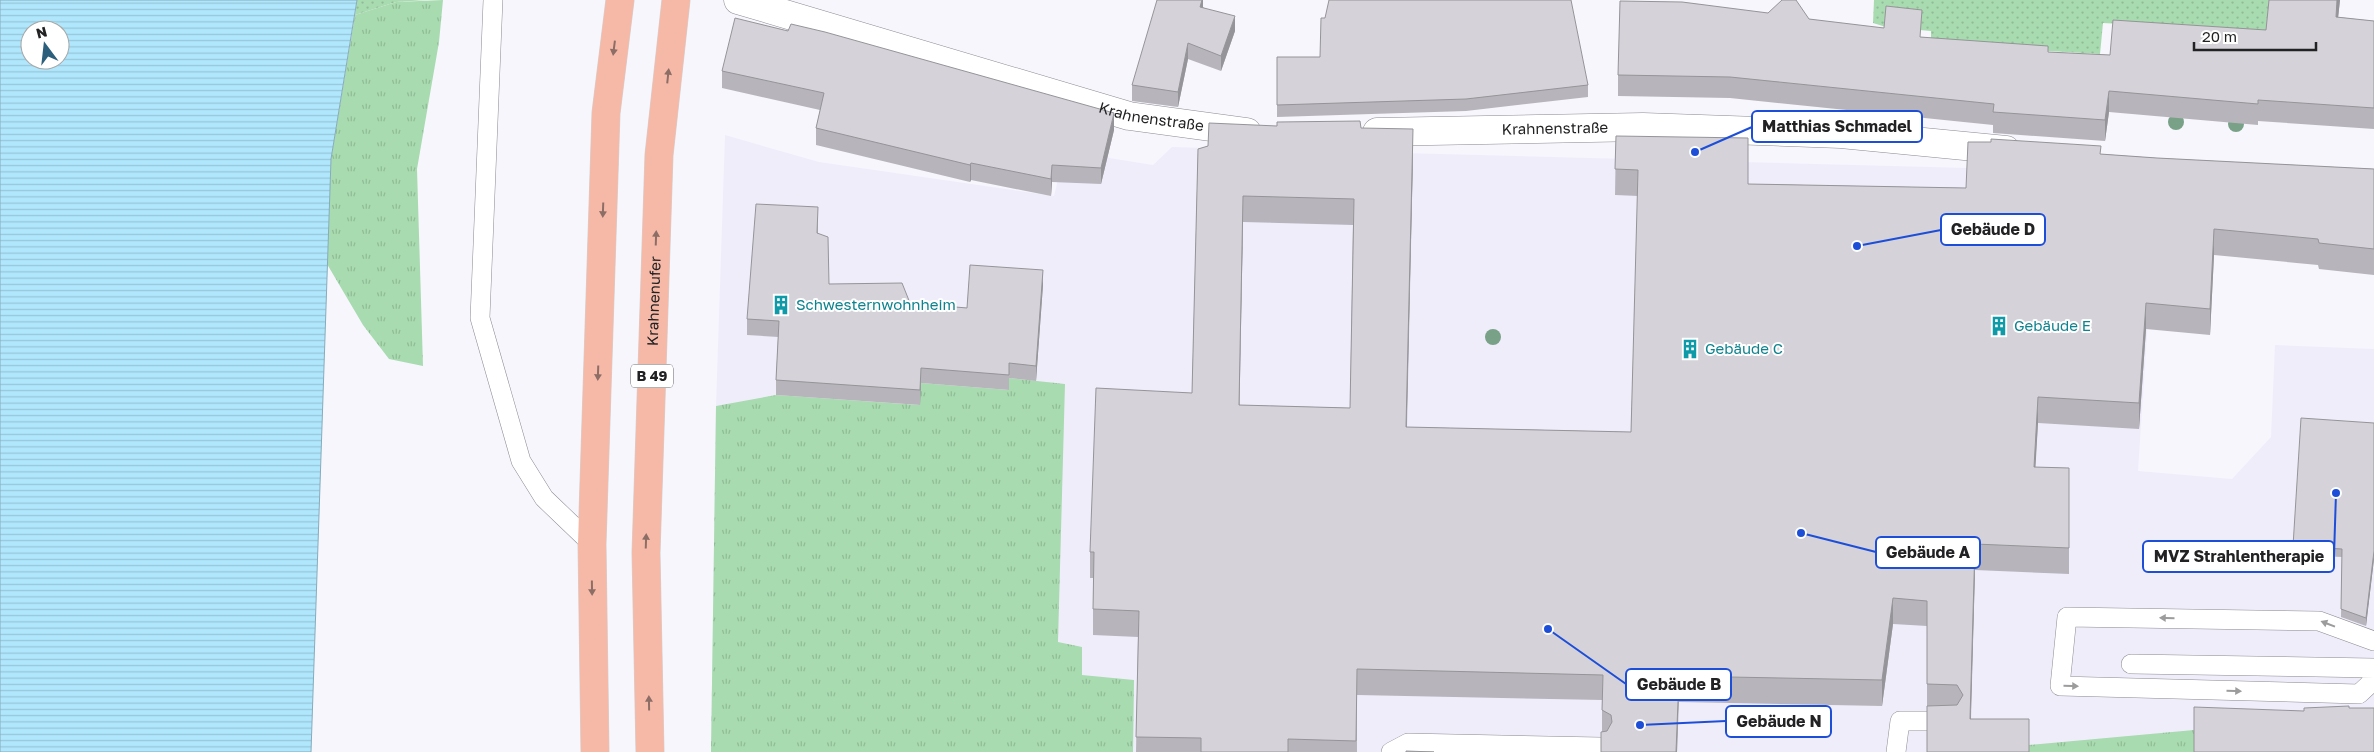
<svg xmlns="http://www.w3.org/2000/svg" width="2374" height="752" font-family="'Golos Text',sans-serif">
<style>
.built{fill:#f0edfb}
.grass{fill:url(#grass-dots)}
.park{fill:url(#park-tufts)}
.water{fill:url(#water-rules);stroke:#85acbc;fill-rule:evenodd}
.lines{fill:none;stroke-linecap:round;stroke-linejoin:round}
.service-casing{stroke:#8c8a90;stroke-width:20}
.minor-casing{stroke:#8c8a90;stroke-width:29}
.primary-casing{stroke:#d3d3d3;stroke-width:29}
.service{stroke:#fff;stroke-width:19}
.minor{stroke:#fff;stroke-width:28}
.primary{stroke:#f6b9a7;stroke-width:28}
.tree{fill:#78a187}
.wall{fill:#b7b5bb;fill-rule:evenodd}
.shaded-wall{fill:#959498}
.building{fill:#d5d3d9;stroke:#959498;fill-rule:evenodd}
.oneway{fill:#8c6e66}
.oneway2{fill:#9c9c9c}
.labels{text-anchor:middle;stroke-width:4;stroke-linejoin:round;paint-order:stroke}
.shield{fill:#fff;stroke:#646466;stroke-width:1}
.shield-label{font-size:14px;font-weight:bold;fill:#222224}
.street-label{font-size:15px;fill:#222224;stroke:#fff}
.culture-label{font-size:15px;fill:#0d838f;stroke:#fff;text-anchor:start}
.leader{fill:none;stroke:#1d4ed8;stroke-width:2}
.callout-dot{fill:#1d4ed8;stroke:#fff;stroke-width:2}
.callout{fill:#fff;stroke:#1d4ed8;stroke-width:2}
.callout-label{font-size:16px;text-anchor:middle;font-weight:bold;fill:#222224}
</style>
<defs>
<pattern id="grass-dots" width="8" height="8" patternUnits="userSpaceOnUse" patternTransform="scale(1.25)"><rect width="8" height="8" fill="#a8dbaf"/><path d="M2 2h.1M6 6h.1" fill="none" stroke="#90bc96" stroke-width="1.8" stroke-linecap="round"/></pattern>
<pattern id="park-tufts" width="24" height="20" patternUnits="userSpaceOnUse" patternTransform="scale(1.25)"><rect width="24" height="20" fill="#a8dbaf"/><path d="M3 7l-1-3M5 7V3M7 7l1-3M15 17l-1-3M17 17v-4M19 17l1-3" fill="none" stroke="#90bc96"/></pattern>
<pattern id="water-rules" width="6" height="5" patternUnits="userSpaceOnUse" patternTransform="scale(1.25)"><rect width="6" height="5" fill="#b0e7fd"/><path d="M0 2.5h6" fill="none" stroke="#97c6d9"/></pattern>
</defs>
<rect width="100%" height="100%" fill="#f7f6fc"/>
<!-- built -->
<path class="built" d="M725 135 819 162 1054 196 1065 151 1153 165 1172 147 1968 168 2157 184 2138 471 2232 479 2271 437 2275 345 2374 349V752H711L716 406Z"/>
<!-- grass -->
<path class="grass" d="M357 0H427L396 2 355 15Z
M1874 0H2271L2268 32 2103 23 2100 54 1931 44V31L1886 27 1873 23Z"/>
<!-- park -->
<path class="park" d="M443 0 439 42 417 169 423 366 389 359 363 325 327 264 331 159 355 15 396 2Z
M1009 378 1065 384 1058 642 1082 647V675L1134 680 1133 752H711L716 406 776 395 919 405 921 383 1009 390Z
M2194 730 2374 735V752H2029V745Z"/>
<!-- water -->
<path class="water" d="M0 0H357L331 159 311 752H0ZM30 30H60V60H30Z"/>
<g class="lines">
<defs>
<path id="service" d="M493 0 480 318 521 461 544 498 592 544
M2374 641 2319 621 2067 617 2060 686 2359 694 2374 680
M2131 664 2374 668
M1391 752 1408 743 1601 747
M1896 752 1900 721H1951"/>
<g id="minor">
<path id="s1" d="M738 0 1129 116 1247 132"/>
<path id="s2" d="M1377 132 1643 127 1841 134 2006 150"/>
</g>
<g id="primary">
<path d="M595 752 592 544 606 113 620 0"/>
<path id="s3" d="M650 752 646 553 659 155 676 0"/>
</g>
</defs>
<!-- service casing -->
<use href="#service" class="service-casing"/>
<!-- minor casing -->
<use href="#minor" class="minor-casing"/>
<!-- primary casing -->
<use href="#primary" class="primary-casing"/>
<!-- service -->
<use href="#service" class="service"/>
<!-- minor -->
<use href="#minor" class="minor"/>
<!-- primary -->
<use href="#primary" class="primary"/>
</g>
<!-- trees -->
<g class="tree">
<circle cx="2176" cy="122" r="8"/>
<circle cx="2236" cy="124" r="8"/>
<circle cx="1493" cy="337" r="8"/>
</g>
<!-- wall -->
<path class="wall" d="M1203 0V7L1235 31 1221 71 1188 59 1178 107 1132 101V85Z
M2269 0H2340L2338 17 2374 21V129L2258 121V125L2109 112 2105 141 1993 133V125L1730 98 1618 96V75L1809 19 1921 37 2048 52 2110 55 2266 30Z
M1277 57 1588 85V97L1466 111 1277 117Z
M722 71 1114 130 1101 184 1052 182 1051 196 971 180 970 182 816 145V128L820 110 722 88Z
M1277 126 1361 128 1413 155 1407 427 1631 432 1638 196 1615 195 1616 136 1748 184 1966 188 2101 154 2157 158 2374 169V275L2319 269 2318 265 2214 255 2210 335 2146 329 2139 429 2038 423 2035 467 2069 468V574L1975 570 1971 719 1927 752V626L1893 624 1882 706 1679 702 1677 752 1602 732V700L1357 695V752H1136L1138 637 1093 635V578H1090V552L1192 393 1198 149ZM1243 222 1353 225 1350 408 1239 405Z
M818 223V233L829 284 910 303 967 308 1043 285 1036 381 1009 378V390L921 383 920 405 776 395V380L778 337 747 335V319Z
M2374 423V559L2366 626 2341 617 2342 557 2293 555V546Z"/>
<!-- shaded-wall -->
<path class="shaded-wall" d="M1202 0H1203V14L1200 7Z
M2337 0H2340L2336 38V17Z
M1235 16V31L1221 71V56Z
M1188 43V59L1178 107V92Z
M2109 91V112L2105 141V120Z
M1114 113V130L1101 184V168Z
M1413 129V155L1406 453V427Z
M971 163V180L970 182V165Z
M1052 165V182L1051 196V179Z
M1243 196V222L1239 431V405Z
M2214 229V255L2210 335V309Z
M1043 270V285L1036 381V366Z
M2146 303V329L2139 429V403Z
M921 368V383L920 405V390Z
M2038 397V423L2034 493V467Z
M1975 544V570L1970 745V719Z
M2374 551V559L2366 626V618Z
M1893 598V624L1882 706V680Z
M1679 676 1677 752H1676Z"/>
<!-- building -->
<path class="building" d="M1157 0H1202L1200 7 1235 16 1221 56 1188 43 1178 92 1132 85Z
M1329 0H1571L1588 85 1466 99 1277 105V57H1320L1321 18H1325Z
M1782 0H1796L1809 19 1884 28 1886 6 1922 10 1920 37 2048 46V52L2110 55 2113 20 2266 30 2269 0H2337L2336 17 2374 21V108L2258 100V104L2109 91 2105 120 1993 112 1994 104 1730 77 1618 75 1620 1 1682 2 1768 13Z
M735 18 788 31 791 24 825 32 1114 113 1101 168 1052 165 1051 179 971 163 970 165 816 128 824 93 722 71Z
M1360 121 1361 128 1413 129 1406 427 1631 432 1638 170 1615 169 1616 136 1748 138V184L1966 188 1968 142H1991V139L2101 146 2100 154 2157 158 2374 169V249L2319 243 2318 239 2214 229 2210 309 2146 303 2139 403 2038 397 2034 467 2069 468V548L1975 544 1970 719H2029V752H1927V706L1957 705 1963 695 1957 685 1927 684V601L1893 598 1882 680 1679 676 1676 752H1601V732L1607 731 1612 722 1611 715 1602 710 1603 675 1357 669 1356 741 1288 739V752H1201V738L1136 737 1139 611 1093 609 1094 552H1090L1096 388 1192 393 1198 149 1208 146 1209 123 1277 126V122ZM1243 196 1354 199 1350 408 1239 405Z
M756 204 818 207 817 233 828 237 829 284 902 283 910 303 967 308 970 265 1043 270 1036 366 1009 363V375L921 368 920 390 776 380 779 321 747 319Z
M2301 418 2374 423V551L2366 618 2341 609 2342 549 2293 546Z
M2349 706V708H2374V752H2194V707L2304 711V708Z
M1406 751 1434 752H1406Z"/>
<!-- one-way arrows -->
<defs><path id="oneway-solid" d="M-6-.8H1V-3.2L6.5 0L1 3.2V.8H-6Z" transform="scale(1.25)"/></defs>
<g class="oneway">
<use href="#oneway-solid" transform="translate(614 48) rotate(97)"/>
<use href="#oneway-solid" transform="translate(668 76) rotate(-84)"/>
<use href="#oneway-solid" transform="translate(603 210) rotate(92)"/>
<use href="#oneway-solid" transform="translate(656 238) rotate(-88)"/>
<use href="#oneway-solid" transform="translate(598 373) rotate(92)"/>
<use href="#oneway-solid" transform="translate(646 541) rotate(-88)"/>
<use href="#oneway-solid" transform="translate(592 588) rotate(89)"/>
<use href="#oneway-solid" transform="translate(649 703) rotate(-91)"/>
</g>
<g class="oneway2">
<use href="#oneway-solid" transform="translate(2167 618) rotate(-179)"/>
<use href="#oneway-solid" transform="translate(2328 624) rotate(-159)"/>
<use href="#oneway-solid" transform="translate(2071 686) rotate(1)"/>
<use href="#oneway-solid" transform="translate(2234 691) rotate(2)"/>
</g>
<!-- icons -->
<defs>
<symbol id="building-bare" viewBox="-9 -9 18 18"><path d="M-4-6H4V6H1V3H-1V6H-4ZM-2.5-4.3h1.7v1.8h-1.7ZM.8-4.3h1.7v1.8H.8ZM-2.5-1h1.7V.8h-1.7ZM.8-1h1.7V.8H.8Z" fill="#0f9aa8" stroke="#fff" stroke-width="2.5" paint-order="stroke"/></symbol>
</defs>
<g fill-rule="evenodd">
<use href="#building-bare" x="767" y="291" width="28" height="28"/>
<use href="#building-bare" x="1985" y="312" width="28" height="28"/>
<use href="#building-bare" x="1676" y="335" width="28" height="28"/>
</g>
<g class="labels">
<!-- shield labels -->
<rect class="shield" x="631" y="364.5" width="42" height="23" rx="4"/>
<g class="shield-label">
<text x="652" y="381">B 49</text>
</g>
<!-- street labels -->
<g class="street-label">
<text dy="5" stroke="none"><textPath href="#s1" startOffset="430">Krahnenstraße</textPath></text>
<text dy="5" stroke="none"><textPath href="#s2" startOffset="178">Krahnenstraße</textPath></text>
<text dy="5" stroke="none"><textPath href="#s3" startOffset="451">Krahnenufer</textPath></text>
</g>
<!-- culture labels -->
<g class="culture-label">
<text x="796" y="310">Schwesternwohnheim</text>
<text x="2014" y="331">Gebäude E</text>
<text x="1705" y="354">Gebäude C</text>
</g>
</g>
<!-- callouts -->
<path class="leader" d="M1695 152L1752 127M1857 246L1941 230M1801 533L1876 552M2336 493L2334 556M1548 629L1626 684M1640 725L1726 721"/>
<g class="callout-dot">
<circle cx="1695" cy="152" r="5"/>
<circle cx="1857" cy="246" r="5"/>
<circle cx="1801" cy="533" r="5"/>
<circle cx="2336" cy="493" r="5"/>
<circle cx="1548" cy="629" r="5"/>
<circle cx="1640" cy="725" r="5"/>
</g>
<g class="callout">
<rect x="1752" y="111" width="170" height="31" rx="5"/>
<rect x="1941" y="214" width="104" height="31" rx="5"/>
<rect x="1876" y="537" width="104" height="31" rx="5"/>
<rect x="2143" y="541" width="191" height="31" rx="5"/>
<rect x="1626" y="669" width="105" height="31" rx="5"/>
<rect x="1726" y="706" width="105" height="31" rx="5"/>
</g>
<g class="callout-label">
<text x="1837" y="132">Matthias Schmadel</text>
<text x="1993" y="235">Gebäude D</text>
<text x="1928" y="558">Gebäude A</text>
<text x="2239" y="562">MVZ Strahlentherapie</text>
<text x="1679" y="690">Gebäude B</text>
<text x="1779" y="727">Gebäude N</text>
</g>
<!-- north arrow -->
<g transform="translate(45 45) rotate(345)"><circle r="24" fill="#ffffff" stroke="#a7a7a7"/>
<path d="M0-4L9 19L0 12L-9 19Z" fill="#2c5f7c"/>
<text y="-8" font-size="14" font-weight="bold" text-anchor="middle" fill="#222224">N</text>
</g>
<!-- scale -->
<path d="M2194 42v8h122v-8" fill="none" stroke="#222224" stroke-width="2.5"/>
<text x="2202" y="42" font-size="15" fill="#222224" stroke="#ffffff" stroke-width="4" paint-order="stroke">20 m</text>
</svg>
